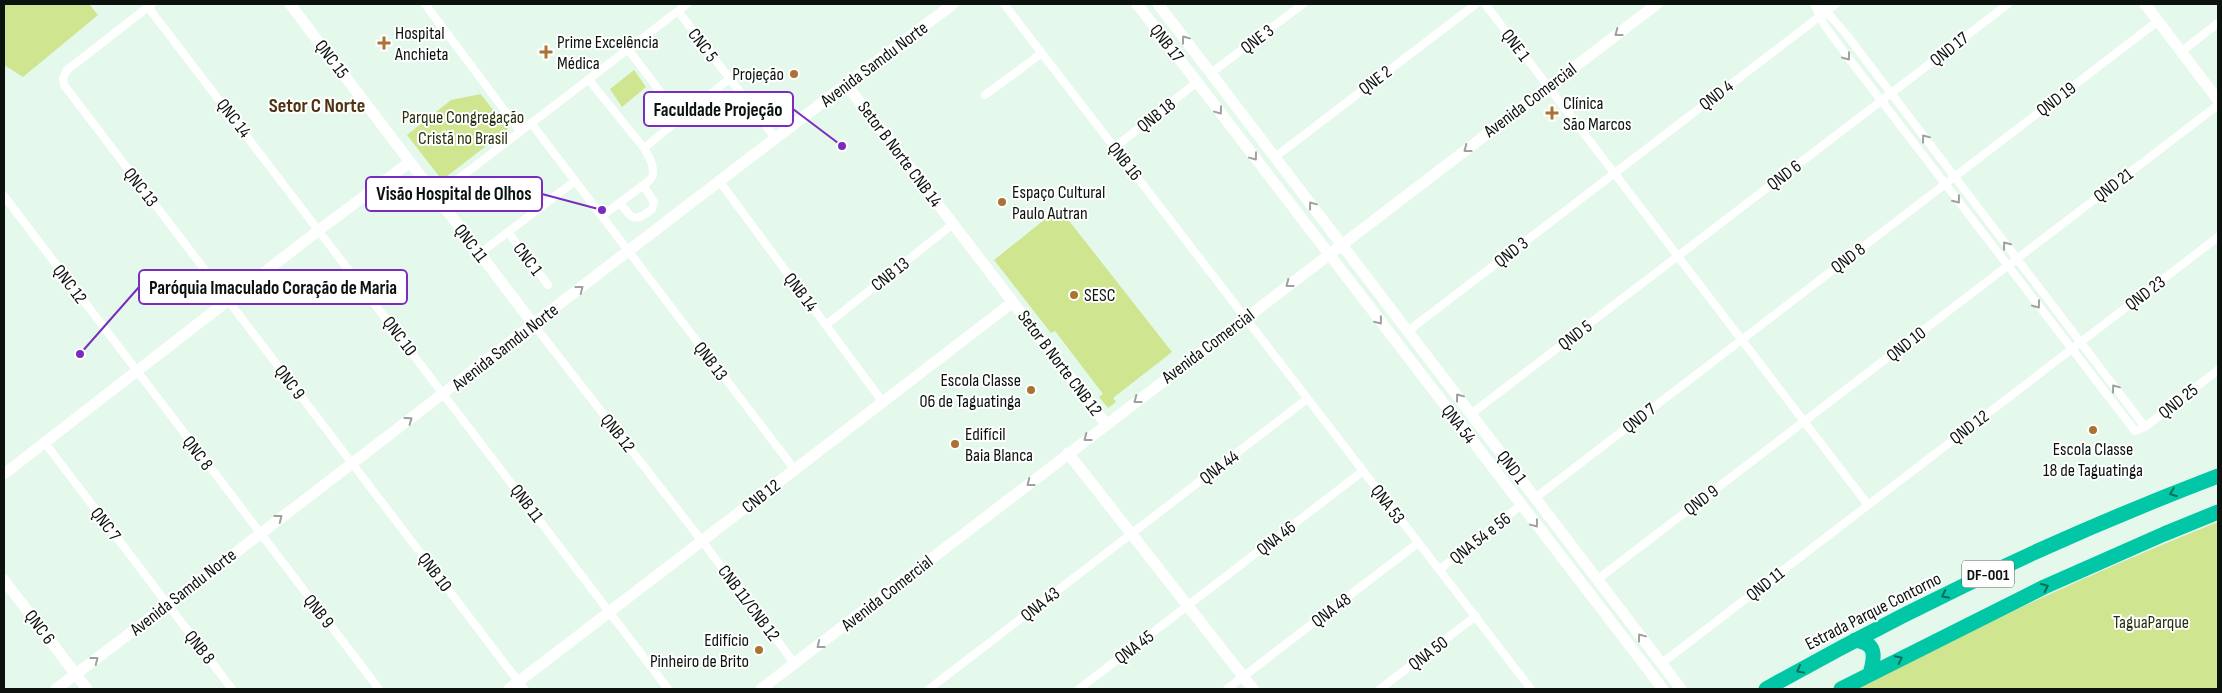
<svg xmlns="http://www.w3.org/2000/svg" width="2222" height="693" font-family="'Sofia Sans Condensed',sans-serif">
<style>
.green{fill:#cfe590}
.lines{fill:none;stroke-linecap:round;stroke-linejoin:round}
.street{stroke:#fff;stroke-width:8}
.secondary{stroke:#fff;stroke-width:11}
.highway{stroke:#02c7a6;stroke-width:15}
.oneway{stroke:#9ea19f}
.oneway2{stroke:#076d5a}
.poi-dot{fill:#ab7231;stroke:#fff;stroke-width:2}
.labels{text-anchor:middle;stroke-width:4;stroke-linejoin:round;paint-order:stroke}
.shield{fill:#fff;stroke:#555a57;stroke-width:1}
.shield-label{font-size:16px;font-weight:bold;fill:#0c130f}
.poi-label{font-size:18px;fill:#0c130f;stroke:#fff;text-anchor:start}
.street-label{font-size:18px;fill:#0c130f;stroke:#fff}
.park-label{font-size:18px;fill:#29310d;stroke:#fff}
.quarter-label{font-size:20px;font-weight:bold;fill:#4f3314;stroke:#fff}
.leader{fill:none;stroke:#7b2cbf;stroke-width:2}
.callout-dot{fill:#7b2cbf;stroke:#fff;stroke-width:2}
.callout{fill:#fff;stroke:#7b2cbf;stroke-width:2}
.callout-label{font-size:19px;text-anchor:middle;font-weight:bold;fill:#0c130f}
</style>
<rect width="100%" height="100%" fill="#e4f9eb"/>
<!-- green -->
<path class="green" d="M4 4H89L98 15 23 77 4 65Z
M634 70 646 87 622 107 610 89Z
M472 83 508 129 442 180 407 135 451 100 481 94Z
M1059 208 1172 352 1113 398 1116 402 1108 408 1099 397 1103 394 1055 331 1051 333 994 260Z
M2218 522V689H1855C1973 628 2095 571 2218 522Z"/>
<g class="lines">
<!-- street -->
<path class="street" d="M152 4 67 70 63 78 64 85 524 689
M425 4 520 131
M1004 4 1531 689
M1485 4 1868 505
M1814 4 1825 26 1847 56 2135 431 2145 427 2218 370
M1820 4 1846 34 2145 427
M148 7 668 689
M678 11 776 139
M628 49 680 118
M2181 52 2218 23
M1211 73 1303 4
M588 79 644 148 651 161 653 169V175L650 180 602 216
M985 95 1042 53
M531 123 795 470
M644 148 729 79
M1114 148 1197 82
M1275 157 1476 4
M720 182 882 401
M4 196 379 689
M436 196 687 4
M620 203C633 220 634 223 652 209L654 202 643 185
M508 232 548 285
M479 254 575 181
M534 325 702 541 795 664
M826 325 953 224
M1408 331 1836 4
M1471 414 2008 4
M45 443 232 689
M1535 498 2158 21
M1439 570 1521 505
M1598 579 2218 105
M1662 663 2218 237
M929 689 1307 399
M1079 689 1363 471
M1227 689 1418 543
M1380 689 1476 616"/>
<!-- secondary -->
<path class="secondary" d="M290 4 534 325
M1137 4 1663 689
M1158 4 1681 689
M2145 4 2218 100
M846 84 1106 424
M1068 453 1253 689
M4 474 319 230 410 162
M4 580 87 689
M56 689C357 463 652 229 953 4
M509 689 1013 302
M761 689 1657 4"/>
<!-- highway -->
<path class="highway" d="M1855 640C1877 643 1875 656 1870 674
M1766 689C1911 607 2063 535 2218 476
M1841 689 2044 587 2164 534 2218 512"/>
</g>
<!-- one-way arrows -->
<defs><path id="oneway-chevron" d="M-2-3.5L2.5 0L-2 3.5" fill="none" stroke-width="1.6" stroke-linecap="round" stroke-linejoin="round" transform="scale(1.25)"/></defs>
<g class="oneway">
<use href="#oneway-chevron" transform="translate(1618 33) rotate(143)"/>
<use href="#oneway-chevron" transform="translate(1185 39) rotate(-127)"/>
<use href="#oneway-chevron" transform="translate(1847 57) rotate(53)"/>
<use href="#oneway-chevron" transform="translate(1219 111) rotate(53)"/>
<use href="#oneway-chevron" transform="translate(1925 138) rotate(-127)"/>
<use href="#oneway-chevron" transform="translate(1467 149) rotate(143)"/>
<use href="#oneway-chevron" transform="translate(1254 157) rotate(53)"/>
<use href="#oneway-chevron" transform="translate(1957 200) rotate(52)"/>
<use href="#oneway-chevron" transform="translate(1312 205) rotate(-127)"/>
<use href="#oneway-chevron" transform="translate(2006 245) rotate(-128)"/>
<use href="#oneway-chevron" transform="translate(1289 284) rotate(143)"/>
<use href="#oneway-chevron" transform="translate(580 289) rotate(-38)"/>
<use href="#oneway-chevron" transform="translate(2037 305) rotate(53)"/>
<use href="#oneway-chevron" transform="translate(1379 321) rotate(52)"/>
<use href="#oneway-chevron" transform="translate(2115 388) rotate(-127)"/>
<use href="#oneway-chevron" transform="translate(1459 397) rotate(-127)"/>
<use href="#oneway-chevron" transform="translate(1137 400) rotate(143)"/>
<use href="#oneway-chevron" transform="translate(409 420) rotate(-36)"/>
<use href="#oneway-chevron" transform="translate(1087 438) rotate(143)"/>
<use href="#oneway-chevron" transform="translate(1030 483) rotate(142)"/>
<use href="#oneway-chevron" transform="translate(279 518) rotate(-38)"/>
<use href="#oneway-chevron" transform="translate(1535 524) rotate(53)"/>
<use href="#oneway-chevron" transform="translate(1641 637) rotate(-127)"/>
<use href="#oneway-chevron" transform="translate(820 645) rotate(142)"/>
<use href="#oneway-chevron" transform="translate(95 660) rotate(-38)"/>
</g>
<g class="oneway2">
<use href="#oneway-chevron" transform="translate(2173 493) rotate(159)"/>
<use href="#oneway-chevron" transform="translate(2045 587) rotate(-25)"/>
<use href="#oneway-chevron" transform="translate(1945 595) rotate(153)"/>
<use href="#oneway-chevron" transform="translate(1899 659) rotate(-26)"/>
<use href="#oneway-chevron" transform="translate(1800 670) rotate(151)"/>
</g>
<!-- markers -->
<g class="poi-dot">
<path d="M381.5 35.5h5v5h5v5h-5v5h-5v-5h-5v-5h5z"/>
<path d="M543.5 44.5h5v5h5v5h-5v5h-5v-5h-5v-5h5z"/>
<circle cx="794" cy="74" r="5"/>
<path d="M1549.5 105.5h5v5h5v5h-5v5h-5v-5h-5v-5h5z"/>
<circle cx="1002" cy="202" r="5"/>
<circle cx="1074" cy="295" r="5"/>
<circle cx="1031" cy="390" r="5"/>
<circle cx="2093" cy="430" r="5"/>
<circle cx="955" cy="444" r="5"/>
<circle cx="759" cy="650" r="5"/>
</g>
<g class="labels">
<!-- shield labels -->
<rect class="shield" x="1962" y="560.5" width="52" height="27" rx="4"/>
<g class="shield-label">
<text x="1988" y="580">DF-001</text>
</g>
<!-- poi labels -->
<g class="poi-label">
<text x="395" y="39">Hospital<tspan x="395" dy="21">Anchieta</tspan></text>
<text x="557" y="48">Prime Excelência<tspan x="557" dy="21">Médica</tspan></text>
<text x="784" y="80" text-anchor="end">Projeção</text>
<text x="1563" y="109">Clínica<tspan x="1563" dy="21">São Marcos</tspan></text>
<text x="1012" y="198">Espaço Cultural<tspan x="1012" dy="21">Paulo Autran</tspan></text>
<text x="1084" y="301">SESC</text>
<text x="1021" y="386" text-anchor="end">Escola Classe<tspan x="1021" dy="21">06 de Taguatinga</tspan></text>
<text x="965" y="440">Edifícil<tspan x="965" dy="21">Baia Blanca</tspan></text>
<text x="2093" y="455" text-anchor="middle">Escola Classe<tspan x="2093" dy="21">18 de Taguatinga</tspan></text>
<text x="749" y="646" text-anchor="end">Edifício<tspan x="749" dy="21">Pinheiro de Brito</tspan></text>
</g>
<!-- street labels -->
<g class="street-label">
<text transform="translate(1257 39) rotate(-37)" y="6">QNE 3</text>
<text transform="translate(1167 43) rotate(52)" y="6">QNB 17</text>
<text transform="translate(703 45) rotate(53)" y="6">CNC 5</text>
<text transform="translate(1516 45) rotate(53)" y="6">QNE 1</text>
<text transform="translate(1949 49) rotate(-38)" y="6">QND 17</text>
<text transform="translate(332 59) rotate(53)" y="6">QNC 15</text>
<text transform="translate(874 64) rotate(-37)" y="6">Avenida Samdu Norte</text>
<text transform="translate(1375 80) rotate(-37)" y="6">QNE 2</text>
<text transform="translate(1716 95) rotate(-37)" y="6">QND 4</text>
<text transform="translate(2056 99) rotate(-37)" y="6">QND 19</text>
<text transform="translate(1530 100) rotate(-37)" y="6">Avenida Comercial</text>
<text transform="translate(1156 115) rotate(-38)" y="6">QNB 18</text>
<text transform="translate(234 118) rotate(52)" y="6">QNC 14</text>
<text transform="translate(900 154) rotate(53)" y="6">Setor B Norte CNB 14</text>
<text transform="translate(1125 161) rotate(52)" y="6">QNB 16</text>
<text transform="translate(1784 175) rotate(-37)" y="6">QND 6</text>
<text transform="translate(2113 185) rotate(-37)" y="6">QND 21</text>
<text transform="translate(141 187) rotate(52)" y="6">QNC 13</text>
<text transform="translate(471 243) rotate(53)" y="6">QNC 11</text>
<text transform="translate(1511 252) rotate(-38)" y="6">QND 3</text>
<text transform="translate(1848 258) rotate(-37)" y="6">QND 8</text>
<text transform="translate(528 259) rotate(53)" y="6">CNC 1</text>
<text transform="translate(890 274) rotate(-38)" y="6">CNB 13</text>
<text transform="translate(70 284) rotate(53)" y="6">QNC 12</text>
<text transform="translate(801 292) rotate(53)" y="6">QNB 14</text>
<text transform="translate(2145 293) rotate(-37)" y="6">QND 23</text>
<text transform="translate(1575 335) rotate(-37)" y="6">QND 5</text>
<text transform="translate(400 336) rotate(53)" y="6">QNC 10</text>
<text transform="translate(1906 344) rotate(-38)" y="6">QND 10</text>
<text transform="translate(1208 346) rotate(-37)" y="6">Avenida Comercial</text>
<text transform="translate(505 347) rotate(-38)" y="6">Avenida Samdu Norte</text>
<text transform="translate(711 361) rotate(53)" y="6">QNB 13</text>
<text transform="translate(1060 363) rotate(53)" y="6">Setor B Norte CNB 12</text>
<text transform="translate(290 382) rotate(53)" y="6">QNC 9</text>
<text transform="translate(2178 401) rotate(-38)" y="6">QND 25</text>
<text transform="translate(1639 418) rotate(-38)" y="6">QND 7</text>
<text transform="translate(1459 424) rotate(52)" y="6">QNA 54</text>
<text transform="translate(1969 427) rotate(-37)" y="6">QND 12</text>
<text transform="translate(618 433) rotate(52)" y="6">QNB 12</text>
<text transform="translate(198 453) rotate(53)" y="6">QNC 8</text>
<text transform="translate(1219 467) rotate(-37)" y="6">QNA 44</text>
<text transform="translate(1512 467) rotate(53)" y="6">QND 1</text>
<text transform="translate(761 496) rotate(-38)" y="6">CNB 12</text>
<text transform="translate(1701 500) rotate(-37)" y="6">QND 9</text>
<text transform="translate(527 503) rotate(53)" y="6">QNB 11</text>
<text transform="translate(1388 504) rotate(53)" y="6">QNA 53</text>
<text transform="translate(106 524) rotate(53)" y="6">QNC 7</text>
<text transform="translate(1276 538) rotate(-38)" y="6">QNA 46</text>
<text transform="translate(1480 538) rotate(-38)" y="6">QNA 54 e 56</text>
<text transform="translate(435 572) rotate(53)" y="6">QNB 10</text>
<text transform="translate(1765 584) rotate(-38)" y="6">QND 11</text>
<text transform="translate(183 592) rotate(-38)" y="6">Avenida Samdu Norte</text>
<text transform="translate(887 593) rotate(-38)" y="6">Avenida Comercial</text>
<text transform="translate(749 603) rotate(53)" y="6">CNB 11/CNB 12</text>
<text transform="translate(1040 604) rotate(-38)" y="6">QNA 43</text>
<text transform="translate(1331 610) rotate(-37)" y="6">QNA 48</text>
<text transform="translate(319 611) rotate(52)" y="6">QNB 9</text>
<text transform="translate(1873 611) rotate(-27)" y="6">Estrada Parque Contorno</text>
<text transform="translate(40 627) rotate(53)" y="6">QNC 6</text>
<text transform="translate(200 647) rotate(52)" y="6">QNB 8</text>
<text transform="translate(1134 647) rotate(-37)" y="6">QNA 45</text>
<text transform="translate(1428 653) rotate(-37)" y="6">QNA 50</text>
</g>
<!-- park labels -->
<g class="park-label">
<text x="463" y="123">Parque Congregação<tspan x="463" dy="21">Cristã no Brasil</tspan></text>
<text x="2151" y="628">TaguaParque</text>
</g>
<!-- quarter labels -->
<g class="quarter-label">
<text x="317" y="112">Setor C Norte</text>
</g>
</g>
<!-- callouts -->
<path class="leader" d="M842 146L793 109M602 210L542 194M80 354L139 287"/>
<g class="callout-dot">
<circle cx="842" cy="146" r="5"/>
<circle cx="602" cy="210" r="5"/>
<circle cx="80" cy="354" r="5"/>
</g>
<g class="callout">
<rect x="644" y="92" width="149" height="34" rx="5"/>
<rect x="366" y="177" width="176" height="34" rx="5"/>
<rect x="139" y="270" width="268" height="34" rx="5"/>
</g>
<g class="callout-label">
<text x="718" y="116">Faculdade Projeção</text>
<text x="454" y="200">Visão Hospital de Olhos</text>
<text x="273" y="294">Paróquia Imaculado Coração de Maria</text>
</g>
<!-- border -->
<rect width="2222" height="693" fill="none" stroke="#0c130f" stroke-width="10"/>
</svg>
